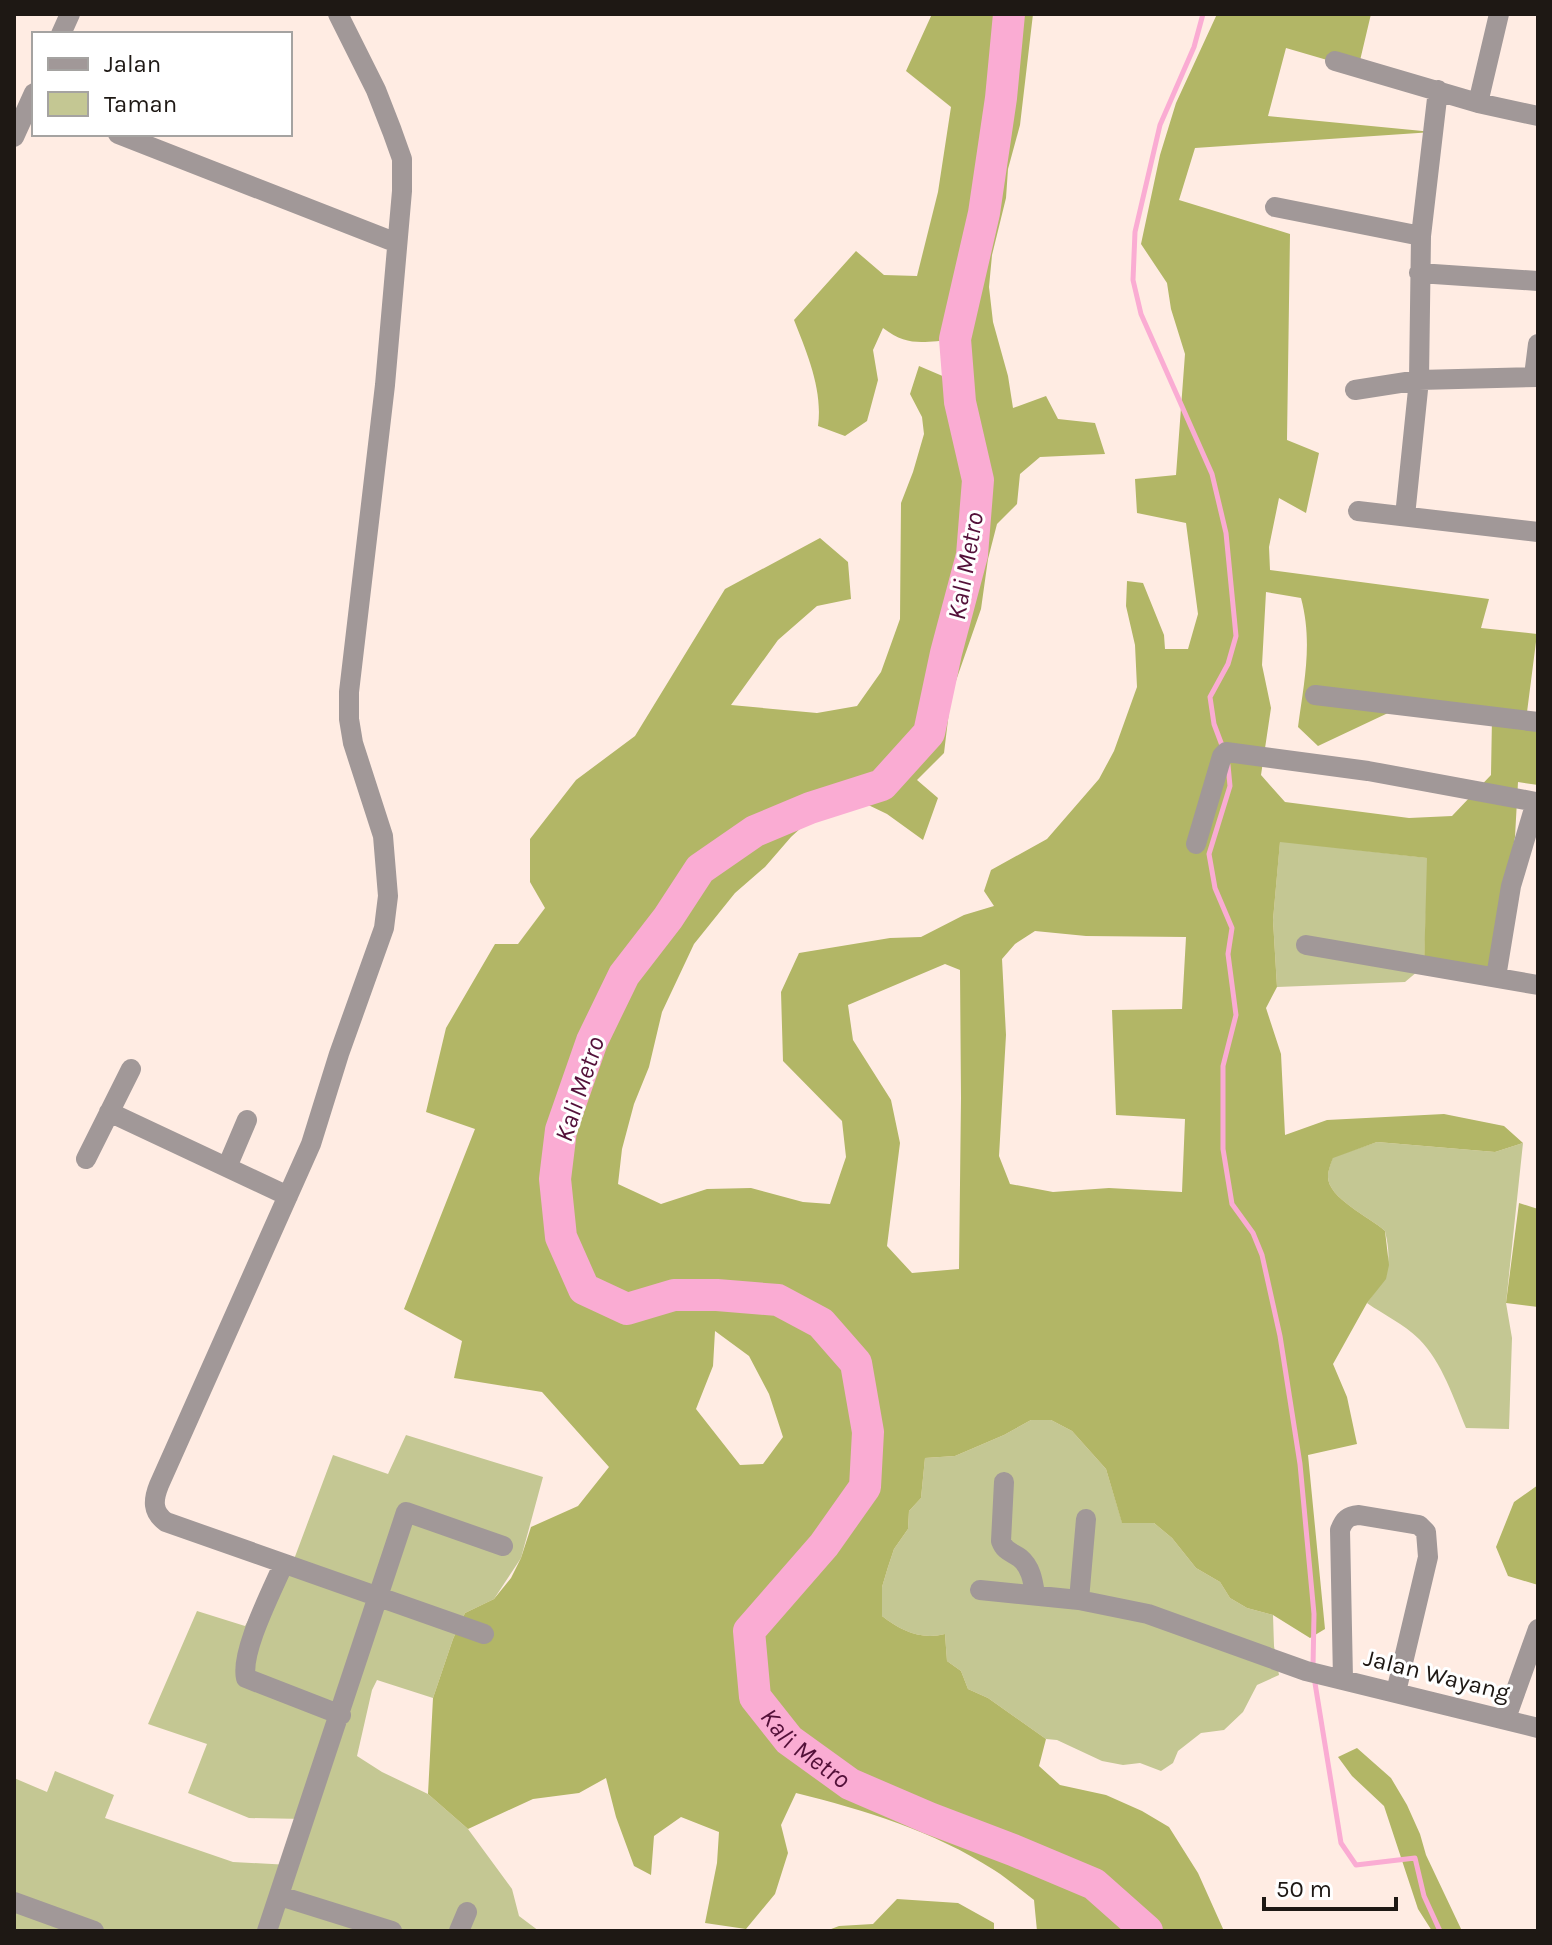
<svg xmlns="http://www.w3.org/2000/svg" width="1552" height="1945" font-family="Karla,sans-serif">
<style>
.green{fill:#c4c793}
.forest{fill:#b2b666;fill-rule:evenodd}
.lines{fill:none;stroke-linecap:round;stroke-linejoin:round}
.stream{stroke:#faacd3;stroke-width:5}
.river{stroke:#faacd3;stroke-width:32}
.minor{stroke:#a19898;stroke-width:20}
.labels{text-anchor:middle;stroke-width:6;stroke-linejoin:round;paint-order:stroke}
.street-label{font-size:24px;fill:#1e1814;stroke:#fff}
.water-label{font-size:26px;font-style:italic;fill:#531039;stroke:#fff}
</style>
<rect width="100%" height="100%" fill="#ffece3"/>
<!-- green -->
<path class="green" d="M1280 841 1428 858 1424 966 1405 982 1277 987 1273 920Z
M1377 1142 1495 1152 1523 1143 1506 1303 1512 1338 1509 1429 1466 1428C1454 1399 1442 1362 1419 1339 1404 1324 1384 1315 1367 1303 1387 1276 1393 1265 1385 1231 1370 1217 1327 1198 1328 1176 1328 1170 1331 1163 1333 1157Z
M1031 1420H1051L1072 1431 1106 1469 1122 1522 1154 1523 1172 1538 1196 1568 1220 1582 1230 1598 1247 1608 1273 1615 1274 1646 1279 1675 1257 1685 1243 1712 1224 1730 1201 1733 1178 1751 1173 1763 1161 1771 1140 1763 1123 1765 1102 1761 1057 1740 1046 1739 988 1698 968 1689 961 1671 947 1661 945 1634C921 1640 901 1631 882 1616V1587L888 1567 894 1549 908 1529 909 1511 921 1498 925 1458 955 1456 1004 1435Z
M406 1435 543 1477 521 1558 494 1599 465 1613 453 1639 433 1698 377 1680 372 1690 357 1756 382 1772 428 1794 468 1829 512 1889 519 1916 539 1931H14V1778L47 1792 55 1771 114 1795 105 1818 233 1862 290 1865 304 1819 249 1818 188 1793 207 1744 148 1724 197 1611 245 1626 260 1600 290 1570 333 1455 388 1474Z"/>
<!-- forest -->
<path class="forest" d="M932 14H1033L1020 125 1008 169 1006 198 992 255 989 287 993 322 1008 376 1013 408 1046 396 1058 419 1095 423 1105 454 1040 457 1020 474 1017 504 997 524 988 559 981 609 951 695 944 753 917 780 938 798 923 840 887 814 860 801 826 805 791 837 765 867 735 893 694 944 662 1012 649 1067 634 1104 622 1149 618 1184 661 1204 707 1189 751 1188 803 1202 830 1204 846 1157 842 1121 783 1061 781 992 799 953 890 938 921 937 964 915 994 906 984 891 991 870 1047 839 1099 779 1114 751 1137 687 1135 645 1126 606 1127 581 1143 583 1164 635 1165 649H1188L1198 614 1186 523 1137 513 1135 479 1176 475 1185 354 1171 309 1167 283 1141 244 1160 155 1176 103 1217 14H1371L1358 69 1286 48 1268 116 1433 132 1195 148 1179 200 1290 234 1287 440 1319 453 1306 513 1279 498 1269 547 1270 570 1489 599 1481 628 1537 634 1526 720 1538 722V785L1518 782 1515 837 1488 982 1424 966 1427 858 1280 842 1273 920 1277 987 1266 1008 1281 1054 1285 1135 1327 1120 1444 1114 1504 1126 1523 1143 1495 1152 1377 1142 1333 1158C1331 1163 1328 1171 1328 1176 1327 1198 1370 1217 1385 1231L1389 1265 1386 1279 1367 1303 1333 1364 1347 1397 1357 1444 1308 1455 1325 1629 1310 1638 1273 1615 1247 1608 1230 1598 1220 1582 1196 1568 1172 1538 1154 1523H1122L1106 1469 1072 1431 1051 1420H1031L1004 1435 955 1456 925 1458 921 1498 909 1511 908 1529 894 1549 888 1567 882 1587V1616C901 1631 921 1640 945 1634L947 1661 961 1671 968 1689 988 1698 1046 1739 1039 1766 1060 1785 1106 1795 1142 1811 1169 1827 1198 1873 1224 1931H1037L1034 1900C1021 1890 1008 1879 994 1870 934 1831 864 1810 796 1793L781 1825 788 1853 775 1894 746 1929 705 1923 717 1863 719 1832 681 1817 654 1836 651 1875 634 1866 616 1817 606 1778 579 1793 533 1799 468 1829 428 1794 433 1698 453 1639 465 1613 494 1599 511 1578 521 1558 531 1527 578 1506 609 1467 542 1392 454 1378 462 1341 404 1309 475 1129 426 1112 446 1028 495 944H518L545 908 530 882V839L576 780 635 736 725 589 820 538 848 562 851 599 817 606 778 640 731 705 817 713 857 706 881 672 900 619 901 503 913 472 924 434 922 417 910 394 919 366 959 383 955 340C924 341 909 348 883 328L873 350 878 380 867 421 845 436 818 426C823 390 807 353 794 320L856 251 884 275 917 276 938 192 951 107 906 71ZM1266 592 1301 598C1313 643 1304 682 1298 727L1318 746 1388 713 1492 717 1491 775 1452 816 1409 818 1285 802 1261 775 1271 708 1262 665ZM1035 931 1086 936 1186 937 1182 1009 1112 1010 1116 1115 1185 1119 1182 1192 1109 1188 1053 1192 1010 1184 999 1156 1006 1035 1002 959 1015 944ZM945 964 960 970 961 1098 959 1269 912 1273 887 1246 900 1143 891 1100 853 1040 848 1005ZM715 1331 749 1356 769 1394 783 1437 763 1464 740 1465 696 1409 713 1366Z
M1519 1203 1538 1209V1307L1506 1303Z
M1538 1485V1585L1508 1576 1496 1547 1514 1502Z
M1357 1748 1391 1778 1407 1805 1420 1834 1426 1855 1462 1931H1432L1418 1909 1384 1806 1352 1776 1338 1757Z
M897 1899 958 1903 994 1923V1931H826L839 1926 873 1924Z"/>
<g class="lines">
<!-- stream -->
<path class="stream" d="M1203 14 1194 47 1160 125 1135 232 1133 280 1141 314 1212 474 1226 533 1236 636 1228 664 1210 697 1214 724 1223 748
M1228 765 1230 786 1209 854 1215 888 1232 928 1228 954 1236 1015 1223 1066V1149L1232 1204 1253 1233 1262 1255 1280 1336 1300 1464 1314 1614 1313 1667
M1314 1677 1341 1843 1356 1865 1415 1858 1424 1896 1440 1931"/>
<!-- river -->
<path class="river" id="s1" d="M1009 14 1001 98 984 213 955 339 960 402 978 480 972 555 946 653 929 733 882 785 810 808 755 831 700 869 668 918 624 975 592 1041 561 1130 555 1179 561 1237 584 1289 627 1309 674 1295H717L778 1300 821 1323 856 1363 868 1432 865 1487 824 1545 749 1631 755 1697 789 1740 850 1784 929 1818 1013 1850 1094 1884 1147 1931"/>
<!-- minor -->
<path class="minor" d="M338 14 376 90 392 131 402 159V191L385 385 349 692V719L353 743 383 836 388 896 384 928 339 1054 311 1144 159 1485C153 1500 152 1512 166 1522L484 1634
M61 34 70 14
M1335 61 1478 103 1538 116
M1478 103 1499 14
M118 134 397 243
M14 137 34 93
M1275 207 1421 236
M1419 273 1538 281
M1534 376 1538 344
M1355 390 1419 380 1538 377
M1358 511 1538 532
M1405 516 1419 380 1421 236 1438 90
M1315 695 1538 722
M1196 844 1222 756 1226 752 1368 771 1536 802 1511 886 1496 977
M1306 945 1538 985
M109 1112 288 1196
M86 1159 131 1069
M227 1167 247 1120
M1004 1482 1001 1541C1005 1552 1012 1552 1020 1558 1031 1567 1033 1581 1035 1594
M283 1565C272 1591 240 1652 246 1678L341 1715
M980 1590 1079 1600 1148 1614 1306 1671 1538 1728
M1079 1600 1086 1519
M1343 1679 1340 1530C1344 1519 1348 1516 1359 1515L1419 1525 1426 1532 1428 1557 1396 1692
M1506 1718 1538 1629
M280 1896 392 1931
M14 1902 94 1931
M267 1931 406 1512 503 1546
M459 1931 467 1912"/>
</g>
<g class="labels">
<!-- street labels -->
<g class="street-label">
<text transform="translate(1437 1675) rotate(14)" y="8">Jalan Wayang</text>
</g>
<!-- water labels -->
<g class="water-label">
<text transform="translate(965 566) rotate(-80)" y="9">Kali Metro</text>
<text transform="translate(579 1089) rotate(-72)" y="9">Kali Metro</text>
<text dy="9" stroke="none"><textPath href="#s1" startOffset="2218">Kali Metro</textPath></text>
</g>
</g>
<!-- border -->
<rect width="1552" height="1945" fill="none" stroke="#1e1814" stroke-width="32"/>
<!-- legend -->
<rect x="32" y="32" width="260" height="104" fill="#ffffff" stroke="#a5a3a1" stroke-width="2"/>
<rect x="48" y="58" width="40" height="12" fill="#a19898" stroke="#a5a3a1" stroke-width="2"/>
<text x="104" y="72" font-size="24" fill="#1e1814">Jalan</text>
<rect x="48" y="92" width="40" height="24" fill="#c4c793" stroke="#a5a3a1" stroke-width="2"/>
<text x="104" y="112" font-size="24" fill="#1e1814">Taman</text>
<!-- scale -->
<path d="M1264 1897v12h132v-12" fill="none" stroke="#1e1814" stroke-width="4"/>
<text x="1276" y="1897" font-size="24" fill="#1e1814" stroke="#ffffff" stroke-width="6" paint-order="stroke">50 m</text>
</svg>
